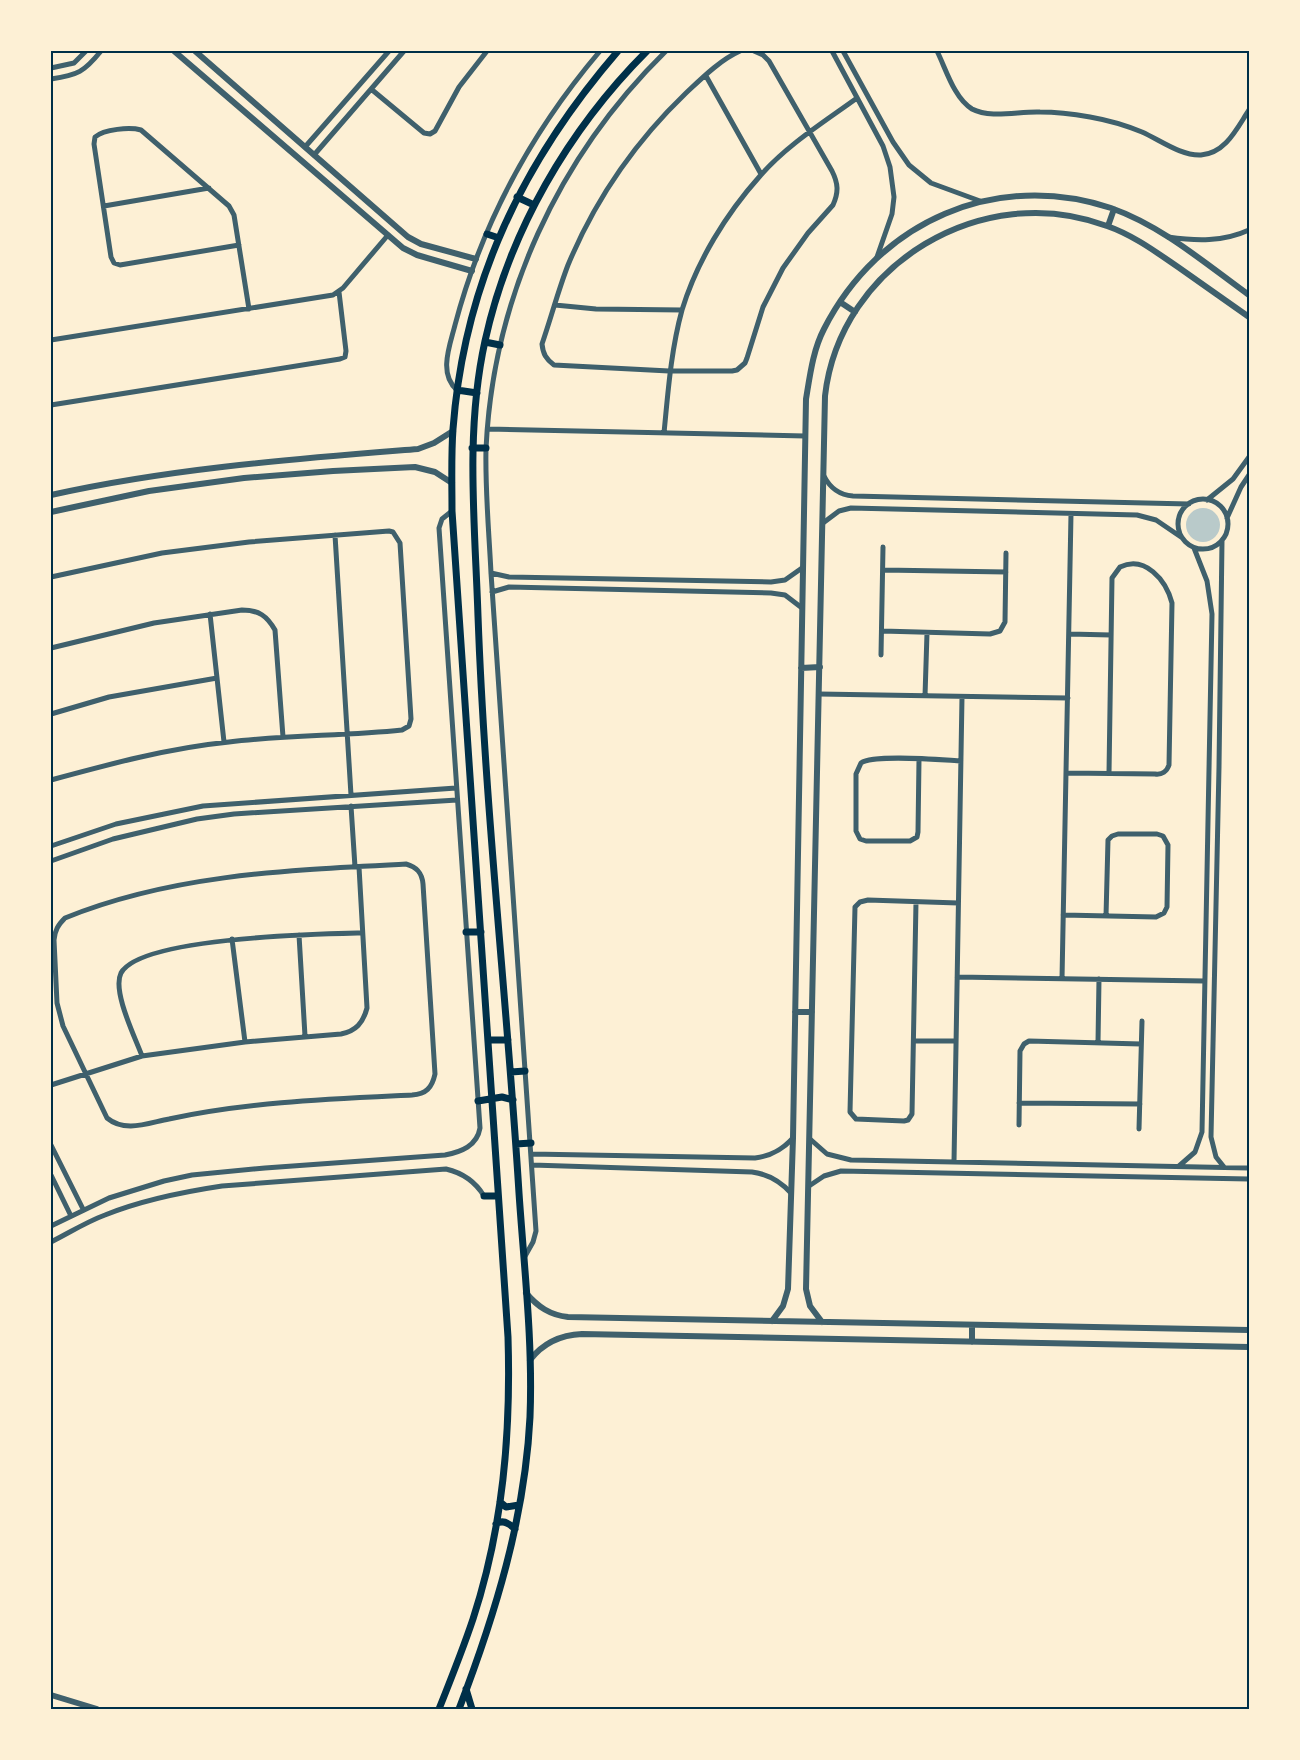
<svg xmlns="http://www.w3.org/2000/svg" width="1300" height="1760" font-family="Mulish,sans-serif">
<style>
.green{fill:#b9caca}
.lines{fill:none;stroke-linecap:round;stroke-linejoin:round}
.minor{stroke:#3f606c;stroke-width:5}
.tertiary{stroke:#3f606c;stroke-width:6}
.secondary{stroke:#003049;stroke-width:7}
.neatline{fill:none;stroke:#003049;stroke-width:2}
</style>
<rect width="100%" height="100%" fill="#fdf0d5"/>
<!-- green -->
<path class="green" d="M1186 525a17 17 0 1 1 34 0a17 17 0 1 1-34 0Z"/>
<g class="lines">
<!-- minor -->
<path class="minor" d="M740 51C720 60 702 78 686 93 635 142 595 200 568 265 558 291 551 318 542 344 543 354 546 359 554 365L669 371H732L737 370 745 363 747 358 763 307 783 268 808 233 833 205C839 192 838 183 832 171L769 61 763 55 754 51
M832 51 883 146 890 167 894 197 892 214 877 257
M843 51 893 142 909 165 931 183 980 201
M937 51C946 69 954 98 972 109 991 119 1019 111 1040 112 1056 112 1073 114 1090 117 1107 120 1125 125 1142 132 1160 140 1181 156 1201 155 1226 153 1237 128 1249 110
M51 68 74 63 86 51
M706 76 761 174
M51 79C78 75 84 72 101 51
M371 89 424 133 430 134 435 131 459 87 487 51
M305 147 389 51
M314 155 404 51
M104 206 209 188
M1168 237C1196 241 1223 242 1249 230
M239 245 120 265 114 263 111 257 94 144 95 137C104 129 130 127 141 130L229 206 234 215 249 309
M555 305 596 309 682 310
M51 340 333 295 343 288 388 235
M457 390C438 374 450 345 455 325 482 223 532 131 600 51
M51 405 340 359 345 357 346 351 339 292
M488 429 805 436
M664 433C668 392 671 350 682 310 697 261 726 214 760 176 787 145 824 122 857 98
M824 476C830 488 839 495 853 496L1189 504
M1178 524a25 25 0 1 1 50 0a25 25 0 1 1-50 0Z
M1207 500 1233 479 1249 457
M1227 518 1241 487 1249 475
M823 523 839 511 851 508 1137 515 1156 520 1181 537
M335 535 351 795
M1222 541 1219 767 1211 1137 1216 1157 1224 1167
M883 570 1006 572
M491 573 509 577 771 582 785 580 802 568
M51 577 162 553 249 542 389 531 393 532 400 543 411 719 409 726 402 730C345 736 287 735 229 742 169 748 110 764 51 780
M492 592 509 587 771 593 785 595 802 608
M210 614 224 742
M882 631 990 634 1000 631 1005 622 1006 553
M1069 634 1111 635
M51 648 154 623 242 610C259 610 267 616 275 630L283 737
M881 655 883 547
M819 694 1068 698
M925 696 927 633
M51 714 109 697 217 678
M919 760 918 832 917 837 910 841H866L860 839 856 831V774L861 763C874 754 942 760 961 761
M1066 773 1155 774C1162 775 1167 771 1169 765L1172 603C1166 580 1145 555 1120 567L1112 578 1109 773
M351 806 355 867
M51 846 116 824 203 806 456 788
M51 861 113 839 197 819 234 814 457 800
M406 864C417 867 422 873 423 884L435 1074C432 1088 426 1094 412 1095 330 1099 248 1102 169 1119 148 1123 125 1133 107 1118L63 1026 57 1003 54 940C55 930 58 925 65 918 173 874 291 870 406 864Z
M916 902 912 1114 908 1120 904 1121 856 1119 850 1112 855 907 860 902 868 900 958 903
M1063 915 1156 917 1164 913 1167 907 1168 845 1163 836 1157 834H1118L1112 836 1108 840 1106 916
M299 935 305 1036
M232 939 245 1042
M957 977 1204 981
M1062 979 1071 514
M914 1041H956
M1098 1043 1099 979
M142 1056C135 1037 112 991 121 973 141 937 321 934 362 933
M51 1085 142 1056 245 1042 341 1034C356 1031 363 1023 367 1008L359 867
M1019 1103 1140 1104
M1019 1125 1020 1051 1024 1044 1029 1041 1141 1044
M1139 1129 1142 1021
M810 1139 827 1154 851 1160 1249 1168
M51 1145 83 1209
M531 1154 755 1158C771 1156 782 1150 793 1138
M954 1162 962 697
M532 1165 752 1172C768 1174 780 1181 791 1193
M1179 1166 1195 1152 1202 1132 1212 614 1207 581 1194 548
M51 1175 71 1216
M809 1186 824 1176 841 1171 1249 1179
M51 1226 109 1198 164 1181 192 1175 265 1168 445 1155C461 1152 477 1146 480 1128L439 528 442 519 452 511
M51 1242C69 1233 86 1222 105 1215 142 1200 182 1192 222 1186L446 1169C463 1173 475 1181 484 1196
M524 1258 533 1242 536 1231 491 573C489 532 485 490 486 449 493 298 558 157 666 51"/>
<!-- tertiary -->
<path class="tertiary" d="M174 51 403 248 417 255 472 271
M195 51 408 237 421 244 476 259
M1108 226 1114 209
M840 302 855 312
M51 495C172 468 295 459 418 449L434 443 453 431
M51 512 149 491 244 478 333 471 415 467 435 472 452 483
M801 668 820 667
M795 1012H812
M526 1293C538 1307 550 1315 568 1317L1249 1330
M772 1321 783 1306 788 1289 793 1138 806 399C810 375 813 350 824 329 879 221 996 170 1111 208 1162 226 1206 264 1249 295
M822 1322 810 1306 806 1289 825 396C840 264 983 179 1107 226 1133 235 1156 252 1178 267 1202 284 1225 300 1249 317
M972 1325V1342
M530 1360C543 1343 560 1335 582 1334L1249 1347
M51 1695 97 1709"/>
<!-- secondary -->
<path class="secondary" d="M517 197 534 205
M487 234 499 238
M485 342 500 345
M457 390 477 393
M472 448H486
M466 932H481
M488 1040H508
M511 1072 525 1071
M478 1101 502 1097 513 1100
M516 1144 531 1143
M484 1196H498
M500 1502 506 1507 519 1505
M496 1524C503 1519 510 1524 515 1529
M466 1689 472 1709
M439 1709C451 1679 463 1649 473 1619 503 1527 511 1434 508 1337L452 511C452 484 451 456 453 429 464 283 523 161 618 51
M459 1709C495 1615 525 1518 530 1417 533 1342 524 1267 519 1193 507 1000 485 809 478 616 475 524 465 432 485 341 509 232 568 130 647 51"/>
</g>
<!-- border -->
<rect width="1300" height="1760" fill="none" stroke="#fdf0d5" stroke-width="105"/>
<rect x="52" y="52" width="1196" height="1656" class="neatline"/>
</svg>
